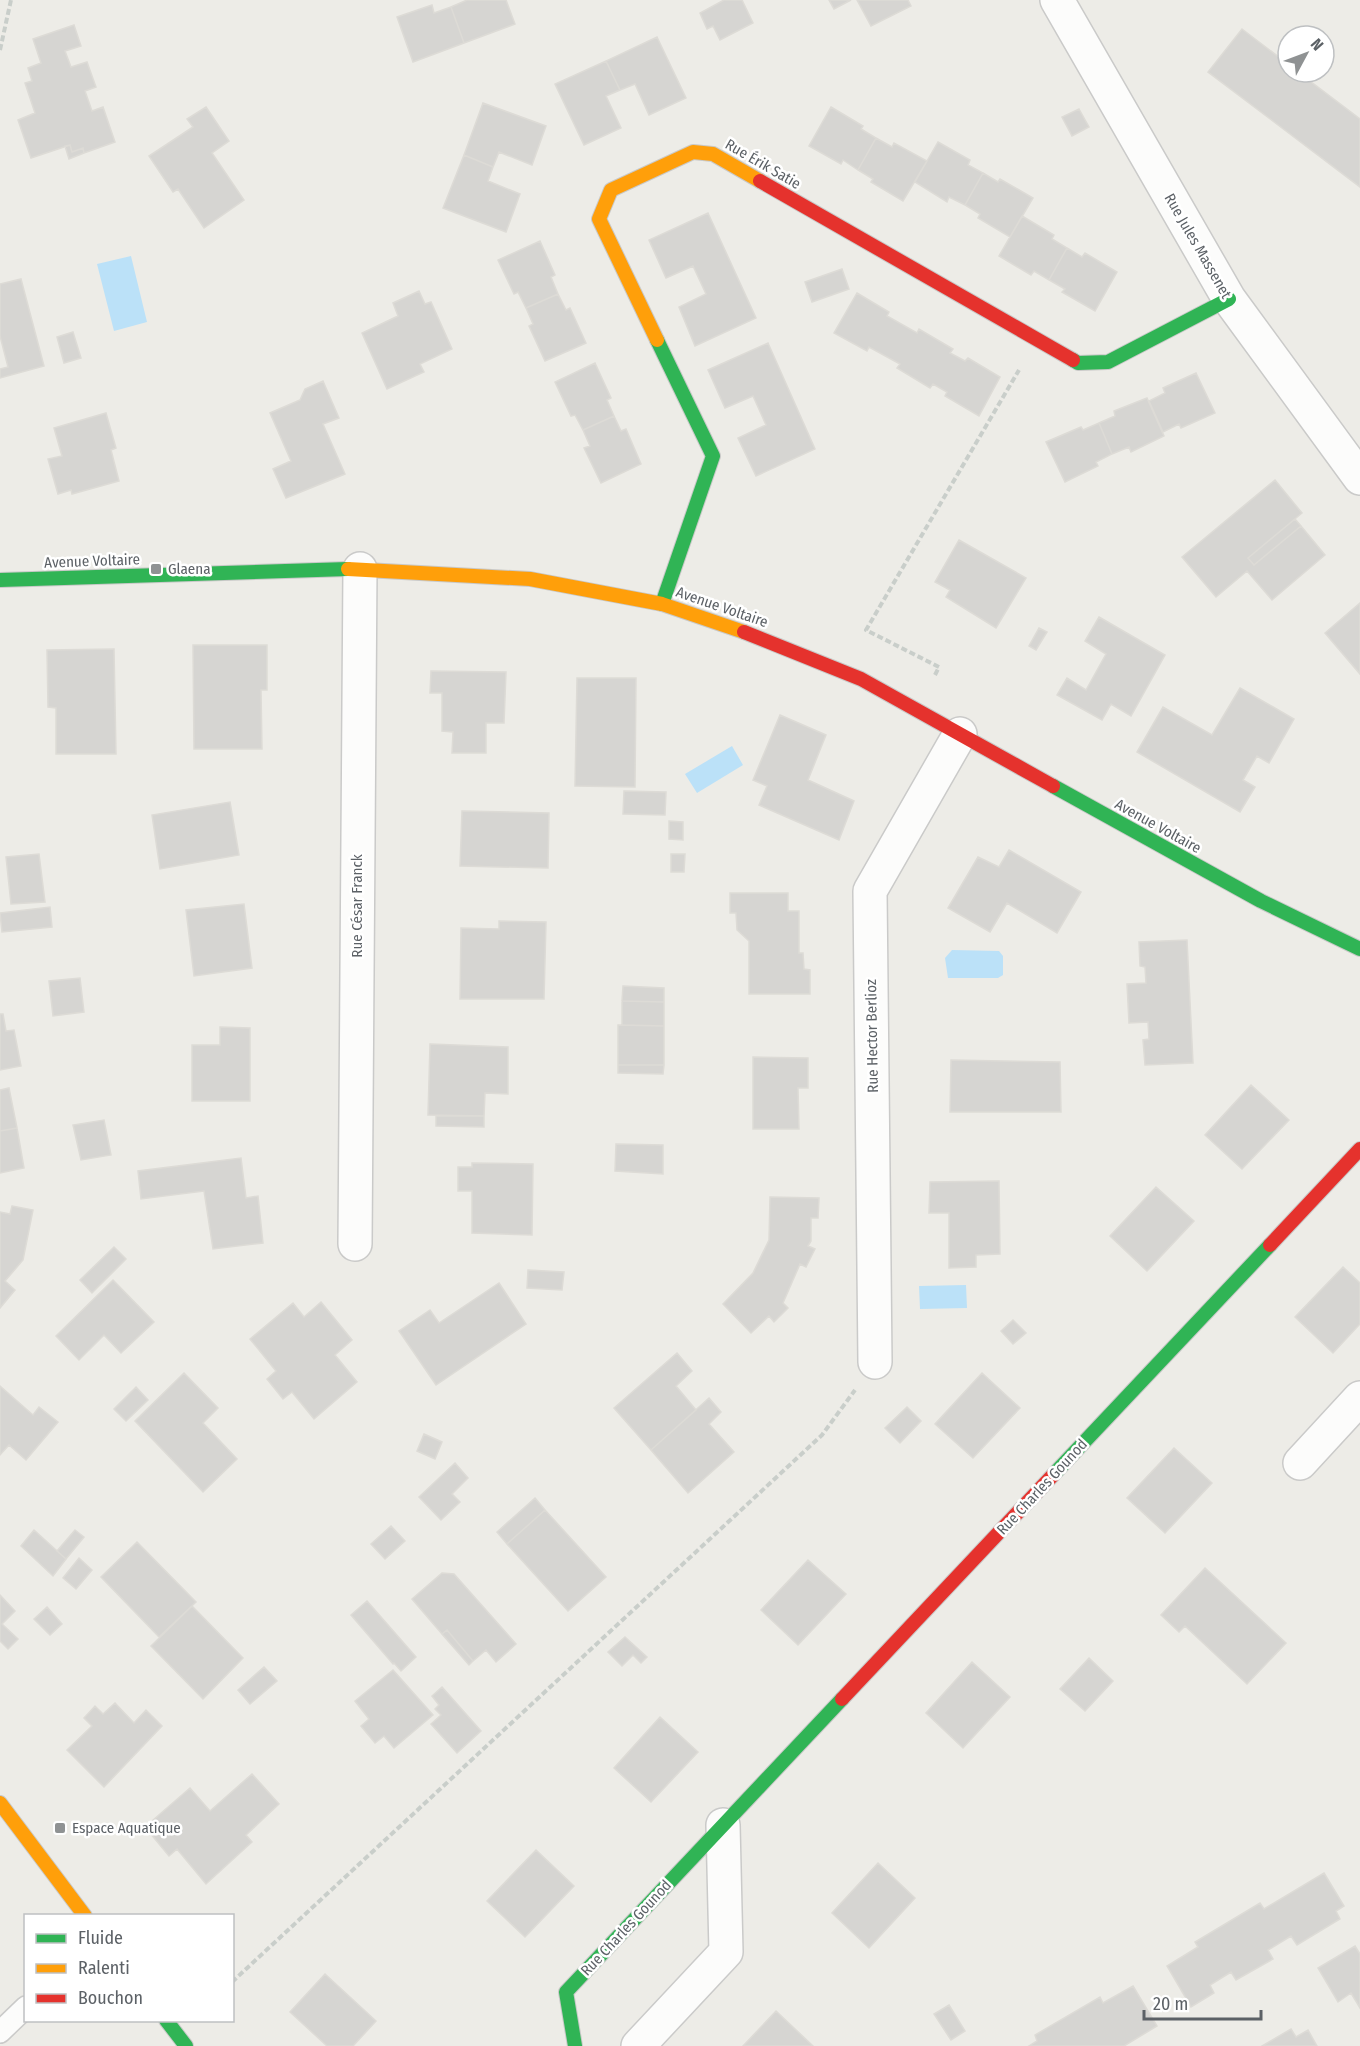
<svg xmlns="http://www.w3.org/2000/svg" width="1360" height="2046" font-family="'Fira Sans Condensed',sans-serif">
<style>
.water{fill:#bbe1f8}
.building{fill:#d6d5d2;stroke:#dddbd6;stroke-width:1.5}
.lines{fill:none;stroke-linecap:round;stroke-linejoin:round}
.lane-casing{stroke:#cacac9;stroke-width:24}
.street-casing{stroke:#cacac9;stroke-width:36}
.fast-casing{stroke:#c9c9c8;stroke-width:16}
.slow-casing{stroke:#c9c9c8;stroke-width:16}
.jam-casing{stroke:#c9c9c8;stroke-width:16}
.path{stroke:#c9ceca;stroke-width:4;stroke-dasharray:6 3;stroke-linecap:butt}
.lane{stroke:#fcfcfb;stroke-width:21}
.street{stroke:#fcfcfb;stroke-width:33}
.fast{stroke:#30b455;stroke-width:14}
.slow{stroke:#ff9f0a;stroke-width:14}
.jam{stroke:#e5322d;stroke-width:14}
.poi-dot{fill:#8f9293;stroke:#fff;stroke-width:2}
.labels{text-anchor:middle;stroke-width:5;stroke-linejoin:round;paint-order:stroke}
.street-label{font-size:15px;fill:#5c6166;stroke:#fff}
.poi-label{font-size:15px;fill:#5c6166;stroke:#fff;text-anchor:start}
</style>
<rect width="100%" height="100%" fill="#edece7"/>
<!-- water -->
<path class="water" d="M131 256 147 322 114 331 97 264Z
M732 746 743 765 697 793 685 774Z
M952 950 999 951 1003 956V975L998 978H948L945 958Z
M966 1285 967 1308 920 1309 919 1286Z"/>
<!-- building -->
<path class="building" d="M467 0H506L515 24 464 43 451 7Z
M724 0H742L753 23 720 40 713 26 707 29 700 13Z
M829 0H851L834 9Z
M857 0H908L911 6 871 26Z
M432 5 434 13 451 7 464 43 413 62 397 17Z
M74 25 81 46 65 51 71 67 87 62 96 87 85 91 92 111 103 107 115 142 84 153 83 148 72 152 70 145 31 158 18 120 35 113 25 83 32 81 28 68 41 63 33 39Z
M1242 29 1288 64V72H1298L1360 119V187L1208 72Z
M657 37 686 98 649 115 635 84 620 90 606 61Z
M606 61 620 90 606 96 621 128 584 145 555 84Z
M483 103 546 126 532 165 499 152 493 167 464 155Z
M206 107 229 141 212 153 244 200 204 228 178 189 173 192 149 156 193 127 187 119Z
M831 107 863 126 861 129 876 138 858 170 843 160 841 164 809 146Z
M1079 109 1089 127 1072 136 1062 117Z
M876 138 892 147 894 143 927 161 903 201 871 182 873 179 858 170Z
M938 142 970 160 968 165 983 173 965 205 949 197 947 202 915 182Z
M70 145 72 152 83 148 84 153 69 159 65 146Z
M464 155 493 167 488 181 520 194 506 232 443 208Z
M983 173 998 182 1000 179 1033 198 1010 237 978 218 980 214 965 205Z
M708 213 756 318 695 346 679 307 706 294 693 266 666 278 649 240Z
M1022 216 1054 235 1052 239 1067 248 1049 280 1034 271 1031 275 999 256Z
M540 241 555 275 551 277 558 294 526 308 518 292 514 294 498 260Z
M1067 248 1082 257 1085 253 1117 272 1095 311 1062 292 1065 289 1049 280Z
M842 269 849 289 812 302 805 282Z
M21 279 44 366 0 378V369L8 367 0 336V284Z
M419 291 425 304 431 302 452 349 420 364 424 372 387 389 362 333 398 316 393 303Z
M857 293 889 312 887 316 917 333 919 329 953 349 950 353 965 361 968 358 1000 377 979 416 945 396 947 392 933 384 930 388 897 368 900 364 869 347 867 351 834 333Z
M558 294 566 310 570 308 586 343 545 361 529 326 533 324 526 308Z
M73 332 81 358 64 363 57 337Z
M768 343 815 449 756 476 738 438 766 425 753 396 725 408 708 370Z
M595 363 611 398 607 400 614 416 583 430 575 415 571 416 555 382Z
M1196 373 1215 413 1181 428 1179 424 1163 432 1149 401 1165 393 1163 388Z
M323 381 339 418 323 424 345 474 286 498 273 469 291 461 270 413 300 400 305 389Z
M1147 398 1164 436 1131 452 1129 447 1112 454 1099 423 1115 416 1114 411Z
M106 413 116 448 111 450 119 481 72 494 71 490 58 494 48 459 62 456 54 428Z
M614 416 621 431 626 429 641 464 601 483 584 448 590 446 583 430Z
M1099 423 1112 454 1096 462 1098 466 1065 482 1046 442 1081 427 1083 430Z
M1275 480 1302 513 1248 558 1254 565 1301 526 1325 555 1272 600 1247 571 1216 597 1182 557Z
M1295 519 1301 526 1254 565 1248 558Z
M959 540 1026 578 996 628 946 597 950 590 935 582Z
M1360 603V674L1325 633Z
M1099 617 1165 655 1131 716 1111 704 1102 720 1057 695 1067 678 1086 690 1106 654 1085 641Z
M1039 628 1047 632 1036 650 1029 646Z
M193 645H267V690H261L262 749H194Z
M114 649 116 754H56V708L48 707 47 650Z
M431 671 506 672 504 723H486V753H452L453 732 442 731V693H430Z
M577 678H636L635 787 575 786Z
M1240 688 1294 719 1269 763 1257 756 1243 780 1255 787 1240 812 1137 752 1163 707 1212 735Z
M780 715 826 735 808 780 854 801 839 840 759 805 767 786 753 780Z
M624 791 666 792 665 815 623 814Z
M230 802 239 855 160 869 152 815Z
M462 811 549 813 548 868 460 866Z
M669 821 683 822V840L669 839Z
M1009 850 1081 892 1057 933 1007 903 990 932 948 908 978 857 999 867Z
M39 854 45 902 11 904 6 857Z
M671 854H685L684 872H671Z
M730 893H788V911H799V953H803L804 969 810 970V994H749V941L737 930 736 913H730Z
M244 904 252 968 194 976 186 910Z
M50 907 52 927 2 932 0 913Z
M499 921 546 922 544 999H460L461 928 499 929Z
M1187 940 1193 1063 1145 1065 1143 1040 1149 1039 1148 1022 1129 1023 1127 984 1146 983 1145 967 1140 966 1139 942Z
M80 978 84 1012 53 1016 49 981Z
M623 986 664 988V1002L622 1001Z
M622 1001 664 1002V1026L622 1025Z
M0 1014H3L6 1031 14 1030 21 1066 0 1070Z
M618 1025 664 1026V1065H618Z
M220 1027 250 1028V1101H192V1045H220Z
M430 1044 508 1047V1094L485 1093 484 1116 428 1115Z
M753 1057 808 1058V1088H798L799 1129H753Z
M951 1060 1060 1062 1061 1112H950Z
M618 1065H664L663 1074 618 1073Z
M1251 1085 1289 1120 1242 1169 1205 1135Z
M9 1088 17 1128 0 1131V1090Z
M436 1116H484V1127L436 1126Z
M104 1120 111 1155 81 1160 73 1125Z
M17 1128 24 1168 0 1173V1131Z
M616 1144 663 1145V1174L615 1171Z
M241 1158 246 1198 258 1196 263 1243 213 1249 204 1191 141 1199 138 1171Z
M472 1163 533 1164 532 1235 472 1233V1191H458V1167H472Z
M999 1181 1000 1254 976 1255V1267L949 1268V1213H929L930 1182Z
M1156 1187 1194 1221 1147 1271 1110 1236Z
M770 1197 819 1198 818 1218H811V1241L808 1246 815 1249 806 1267 800 1264 783 1303 788 1308 774 1322 769 1316 751 1333 723 1304 753 1273 769 1240Z
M12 1206 33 1210 23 1260 5 1281 15 1290 0 1308V1212L10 1214Z
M114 1247 126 1259 92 1293 80 1280Z
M1343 1267 1360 1283V1324L1333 1353 1295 1317Z
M528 1270 564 1272 562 1290 527 1288Z
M113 1280 154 1322 121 1353 104 1335 79 1360 56 1336Z
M499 1283 526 1324 436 1385 399 1331 430 1310 439 1323Z
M321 1302 352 1340 335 1355 357 1382 314 1419 292 1392 283 1399 267 1379 276 1371 250 1339 293 1303 304 1317Z
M1013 1320 1026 1333 1013 1344 1001 1331Z
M677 1353 692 1371 676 1386 696 1410 651 1450 614 1408Z
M184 1373 218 1408 203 1423 237 1459 203 1492 135 1421Z
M982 1373 1020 1408 973 1458 935 1424Z
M0 1386 33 1415 39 1407 58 1422 26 1460 9 1445 0 1455Z
M136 1387 148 1400 126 1421 114 1409Z
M709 1398 721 1412 709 1424 734 1452 688 1493 651 1450Z
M907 1407 921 1421 900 1443 885 1428Z
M424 1434 442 1442 435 1459 417 1451Z
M1174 1448 1212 1483 1165 1533 1127 1498Z
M455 1463 468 1478 452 1494 460 1502 441 1520 419 1497Z
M535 1498 545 1510 507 1544 497 1532Z
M545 1510 606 1577 568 1611 507 1544Z
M391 1526 405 1541 385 1559 371 1544Z
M34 1530 66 1559 53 1576 21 1546Z
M75 1530 84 1537 66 1559 57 1551Z
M137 1542 196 1602 159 1637 101 1577Z
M79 1558 92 1570 76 1589 63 1578Z
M808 1560 846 1594 798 1645 761 1610Z
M1205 1568 1286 1643 1247 1684 1185 1626 1179 1632 1161 1615Z
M442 1573 454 1574 516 1644 496 1662 486 1650 473 1661 447 1630 442 1634 412 1599Z
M0 1595 15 1611 2 1624 18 1639 8 1649 0 1641Z
M367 1601 416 1657 401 1671 394 1663 393 1664 351 1615Z
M192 1606 243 1658 203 1699 151 1646Z
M47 1607 62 1624 50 1635 34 1619Z
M447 1630 473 1661 469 1665 442 1634Z
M625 1637 647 1657 641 1663 633 1655 622 1666 608 1652Z
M1089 1658 1113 1681 1085 1711 1060 1689Z
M972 1662 1010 1697 963 1748 926 1713Z
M264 1667 277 1681 250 1704 238 1690Z
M393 1670 433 1715 394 1748 384 1736 375 1743 361 1726 369 1719 355 1701Z
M442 1687 481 1731 457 1753 431 1724 441 1715 435 1709 439 1705 432 1696Z
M115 1703 134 1723 146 1710 162 1726 104 1787 67 1750 92 1726 84 1718 95 1706 103 1714Z
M660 1717 698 1752 651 1802 614 1768Z
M252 1774 279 1804 246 1835 252 1842 206 1884 177 1849 169 1856 145 1827 190 1788 210 1811Z
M536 1850 574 1886 525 1937 487 1901Z
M878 1863 915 1898 869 1948 832 1913Z
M1324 1873 1344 1906 1336 1911 1340 1919 1297 1945 1291 1936 1268 1950 1273 1959 1236 1980 1231 1972 1210 1985 1214 1993 1191 2007 1167 1966 1198 1947 1195 1942 1260 1903 1264 1909Z
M1355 1946 1360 1954V2008L1351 1993 1338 2002 1318 1968Z
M325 1974 376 2021 353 2046H327L290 2012Z
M1133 1986 1157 2026 1124 2046H1029L1037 2041 1035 2035 1100 1997 1103 2003Z
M949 2005 965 2031 951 2040 934 2014Z
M776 2011 813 2046H743Z
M1291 2029 1296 2037 1308 2030 1317 2046H1262Z"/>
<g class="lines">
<defs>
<path id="lane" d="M0 2032 26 2007"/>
<path id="street" d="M1057 0 1229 299 1360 478
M355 1244 360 569
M875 1362 870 891 960 734
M1300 1463 1360 1398
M638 2046 726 1952 723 1825"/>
<path id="fast" d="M657 340 713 456 662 604
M1073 360 1078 363 1108 362 1229 299
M0 580 348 569
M1053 786 1261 901 1360 949
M1054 1474 1270 1245
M166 2020 186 2046
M575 2046 566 1992 842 1699"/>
<path id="slow" d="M657 340 599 219 611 190 693 152 713 154 760 181
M348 569 530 579 662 604 744 632
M0 1803 85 1916"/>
<path id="jam" d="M760 181 1073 360
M744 632 861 679 1053 786
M1270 1245 1360 1149
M842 1699 1054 1474"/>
</defs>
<!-- lane casing -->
<use href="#lane" class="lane-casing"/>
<!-- street casing -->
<use href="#street" class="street-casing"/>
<!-- fast casing -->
<use href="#fast" class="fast-casing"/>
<!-- slow casing -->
<use href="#slow" class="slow-casing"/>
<!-- jam casing -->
<use href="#jam" class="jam-casing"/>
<!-- path -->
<path class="path" d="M0 50 11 0
M935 675 939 667 866 630 1019 370
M232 1982 822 1435 855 1390"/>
<!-- lane -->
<use href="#lane" class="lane"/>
<!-- street -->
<use href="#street" class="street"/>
<!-- fast -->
<use href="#fast" class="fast"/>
<!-- slow -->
<use href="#slow" class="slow"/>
<!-- jam -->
<use href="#jam" class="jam"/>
</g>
<!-- markers -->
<g class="poi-dot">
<rect x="150" y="563" width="12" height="12" rx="3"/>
<rect x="54" y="1822" width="12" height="12" rx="3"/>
</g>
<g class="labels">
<!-- street labels -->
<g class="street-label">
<text transform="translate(763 164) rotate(30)" y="5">Rue Érik Satie</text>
<text transform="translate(1198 246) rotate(60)" y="5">Rue Jules Massenet</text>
<text transform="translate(92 561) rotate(-2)" y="5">Avenue Voltaire</text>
<text transform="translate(722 607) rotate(19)" y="5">Avenue Voltaire</text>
<text transform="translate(1158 826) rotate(29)" y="5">Avenue Voltaire</text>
<text transform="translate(357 906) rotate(-90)" y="5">Rue César Franck</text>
<text transform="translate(872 1036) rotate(-91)" y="5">Rue Hector Berlioz</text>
<text transform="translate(1042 1487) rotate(-47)" y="5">Rue Charles Gounod</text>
<text transform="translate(626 1928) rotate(-47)" y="5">Rue Charles Gounod</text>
</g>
<!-- poi labels -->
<g class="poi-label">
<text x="168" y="574">Glaena</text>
<text x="72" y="1833">Espace Aquatique</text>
</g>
</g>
<!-- legend -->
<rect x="24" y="1914" width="210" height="108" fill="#ffffff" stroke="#bec0c2" stroke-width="1.5"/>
<rect x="36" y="1934" width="30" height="9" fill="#30b455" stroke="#bec0c2" stroke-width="1.5"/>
<text x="78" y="1944" font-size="18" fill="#5c6166">Fluide</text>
<rect x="36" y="1964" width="30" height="9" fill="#ff9f0a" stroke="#bec0c2" stroke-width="1.5"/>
<text x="78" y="1974" font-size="18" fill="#5c6166">Ralenti</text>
<rect x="36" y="1994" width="30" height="9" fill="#e5322d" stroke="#bec0c2" stroke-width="1.5"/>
<text x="78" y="2004" font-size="18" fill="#5c6166">Bouchon</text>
<!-- north arrow -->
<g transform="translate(1306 54) rotate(49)"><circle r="28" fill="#ffffff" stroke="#bec0c2" stroke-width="1.5"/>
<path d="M0-4.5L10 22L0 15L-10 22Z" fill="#8f9293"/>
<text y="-9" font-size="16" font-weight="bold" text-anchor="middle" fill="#5c6166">N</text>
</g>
<!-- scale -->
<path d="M1144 2010v9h117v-9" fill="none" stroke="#5c6166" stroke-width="3"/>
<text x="1153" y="2010" font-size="18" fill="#5c6166" stroke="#ffffff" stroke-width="4.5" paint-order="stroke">20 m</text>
</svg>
